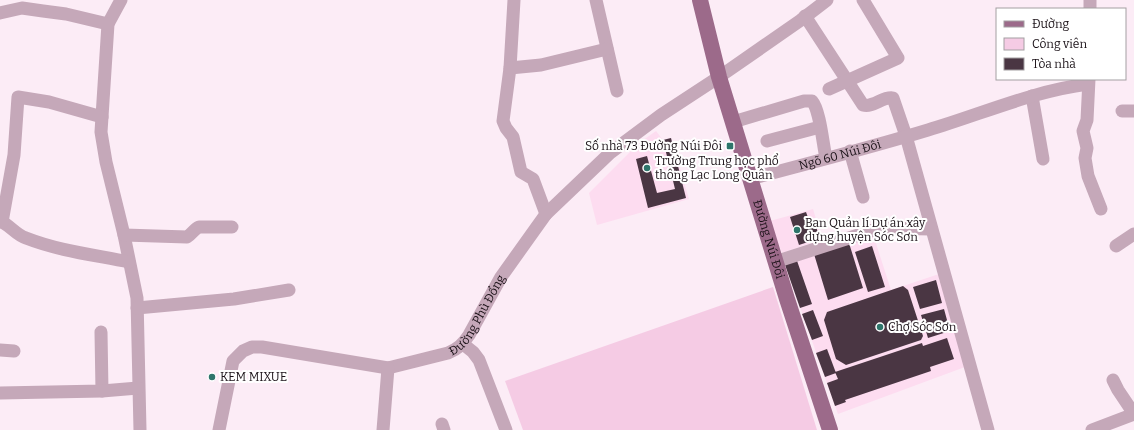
<svg xmlns="http://www.w3.org/2000/svg" width="1134" height="430" font-family="Bitter,serif">
<style>
.built{fill:#fddcf0}
.green{fill:#f5cbe4}
.building{fill:#4a3643}
.lines{fill:none;stroke-linecap:round;stroke-linejoin:round}
.minor{stroke:#c5a8b9;stroke-width:13}
.major{stroke:#9c6a8a;stroke-width:16}
.poi-dot{fill:#2e756b;stroke:#fff;stroke-width:1.5}
.labels{text-anchor:middle;stroke-width:4;stroke-linejoin:round;paint-order:stroke}
.poi-label{font-size:12px;fill:#191016;stroke:#fff;text-anchor:start}
.street-label{font-size:12px;fill:#191016;stroke:#fff}
</style>
<rect width="100%" height="100%" fill="#fcecf6"/>
<!-- built -->
<path class="built" d="M656 131 663 140 671 138 689 199 597 225 589 193 639 143Z
M813 209 822 239 782 253 770 221Z
M872 231 891 290 939 274 965 367 838 414 783 259Z"/>
<!-- green -->
<path class="green" d="M773 287 817 430H523L505 381Z"/>
<!-- building -->
<path class="building" d="M671 138 686 198 648 208 636 159 647 156 657 193 675 189 663 140Z
M806 212 811 226 815 224 820 238 799 245 790 217Z
M849 243 863 288 828 300 814 254Z
M872 246 885 287 868 292 855 252Z
M795 255 812 304 800 308 783 259Z
M936 280 942 303 920 309 913 287Z
M903 286 908 290 923 336 921 340 846 365 836 359 824 320 827 312Z
M944 309 950 331 928 338 921 315Z
M813 310 823 336 812 340 802 314Z
M947 338 954 359 930 367 931 371 845 400 846 402 835 406 827 383 838 379 835 372 922 343 923 346Z
M827 349 836 373 825 377 816 353Z"/>
<g class="lines">
<!-- minor -->
<g class="minor">
<path d="M121 0 108 24 101 132 106 162 124 235 137 298 140 430"/>
<path d="M514 0 510 68 503 121 506 128 513 137 521 172 533 179 546 214"/>
<path d="M596 0 617 91"/>
<path d="M1090 9V0"/>
<path d="M0 13 22 8 43 11 66 14 108 24"/>
<path d="M805 16 863 105C873 108 883 96 893 98L906 136 988 430"/>
<path d="M510 68 541 65 607 49"/>
<path d="M1089 79 1087 120 1083 131 1087 148 1085 158 1088 176 1101 209"/>
<path d="M829 89 898 58 863 0"/>
<path d="M1032 96 1043 159"/>
<path d="M1122 111H1134"/>
<path d="M733 122 804 101H812C820 110 823 145 826 158"/>
<path d="M767 141 820 127"/>
<path d="M850 151 863 197"/>
<path id="s1" d="M750 179C809 163 869 148 928 130 982 114 1033 91 1088 84"/>
<path d="M0 221C10 225 16 235 26 238 59 251 95 255 129 262"/>
<path d="M2 222 14 155 18 97 49 102 102 117"/>
<path d="M124 235 187 237C192 234 194 229 199 227H232"/>
<path d="M1116 246 1134 234"/>
<path d="M775 262 880 228 931 229"/>
<path d="M137 308 234 299 289 290"/>
<path d="M101 332 102 391"/>
<path d="M463 344 473 352 479 360 506 430"/>
<path d="M0 350 14 351"/>
<path d="M1113 380 1118 390 1134 414"/>
<path d="M0 393 102 391 138 388"/>
<path d="M442 424 444 430"/>
<path id="s2" d="M219 430 233 361 243 351 252 347H262L388 368 448 353C458 349 463 344 469 335L501 277 546 214 610 153 661 115 719 77 801 20 827 0"/>
<path d="M383 430 388 368"/>
<path d="M1092 430 1134 414"/>
</g>
<!-- major -->
<path class="major" id="s3" d="M700 0 719 77 787 299 830 430"/>
</g>
<!-- markers -->
<g class="poi-dot">
<rect x="726" y="142" width="8" height="8" rx="2"/>
<circle cx="647" cy="168" r="4"/>
<circle cx="797" cy="230" r="4"/>
<circle cx="880" cy="327" r="4"/>
<circle cx="212" cy="377" r="4"/>
</g>
<g class="labels">
<!-- poi labels -->
<g class="poi-label">
<text x="722" y="150" text-anchor="end">Số nhà 73 Đường Núi Đôi</text>
<text x="655" y="165">Trường Trung học phổ<tspan x="655" dy="14">thông Lạc Long Quân</tspan></text>
<text x="805" y="227">Ban Quản lí Dự án xây<tspan x="805" dy="14">dựng huyện Sóc Sơn</tspan></text>
<text x="888" y="331">Chợ Sóc Sơn</text>
<text x="220" y="381">KEM MIXUE</text>
</g>
<!-- street labels -->
<g class="street-label">
<text dy="4" stroke="none"><textPath href="#s1" startOffset="93">Ngõ 60 Núi Đôi</textPath></text>
<text dy="4" stroke="none"><textPath href="#s3" startOffset="249">Đường Núi Đôi</textPath></text>
<text dy="4" stroke="none"><textPath href="#s2" startOffset="343">Đường Phù Đổng</textPath></text>
</g>
</g>
<!-- legend -->
<rect x="996" y="8" width="130" height="72" fill="#ffffff" stroke="#a39fa2"/>
<rect x="1004" y="21" width="20" height="6" fill="#9c6a8a" stroke="#a39fa2"/>
<text x="1032" y="28" font-size="12" fill="#191016">Đường</text>
<rect x="1004" y="38" width="20" height="12" fill="#f5cbe4" stroke="#a39fa2"/>
<text x="1032" y="48" font-size="12" fill="#191016">Công viên</text>
<rect x="1004" y="58" width="20" height="12" fill="#4a3643" stroke="#a39fa2"/>
<text x="1032" y="68" font-size="12" fill="#191016">Tòa nhà</text>
</svg>
